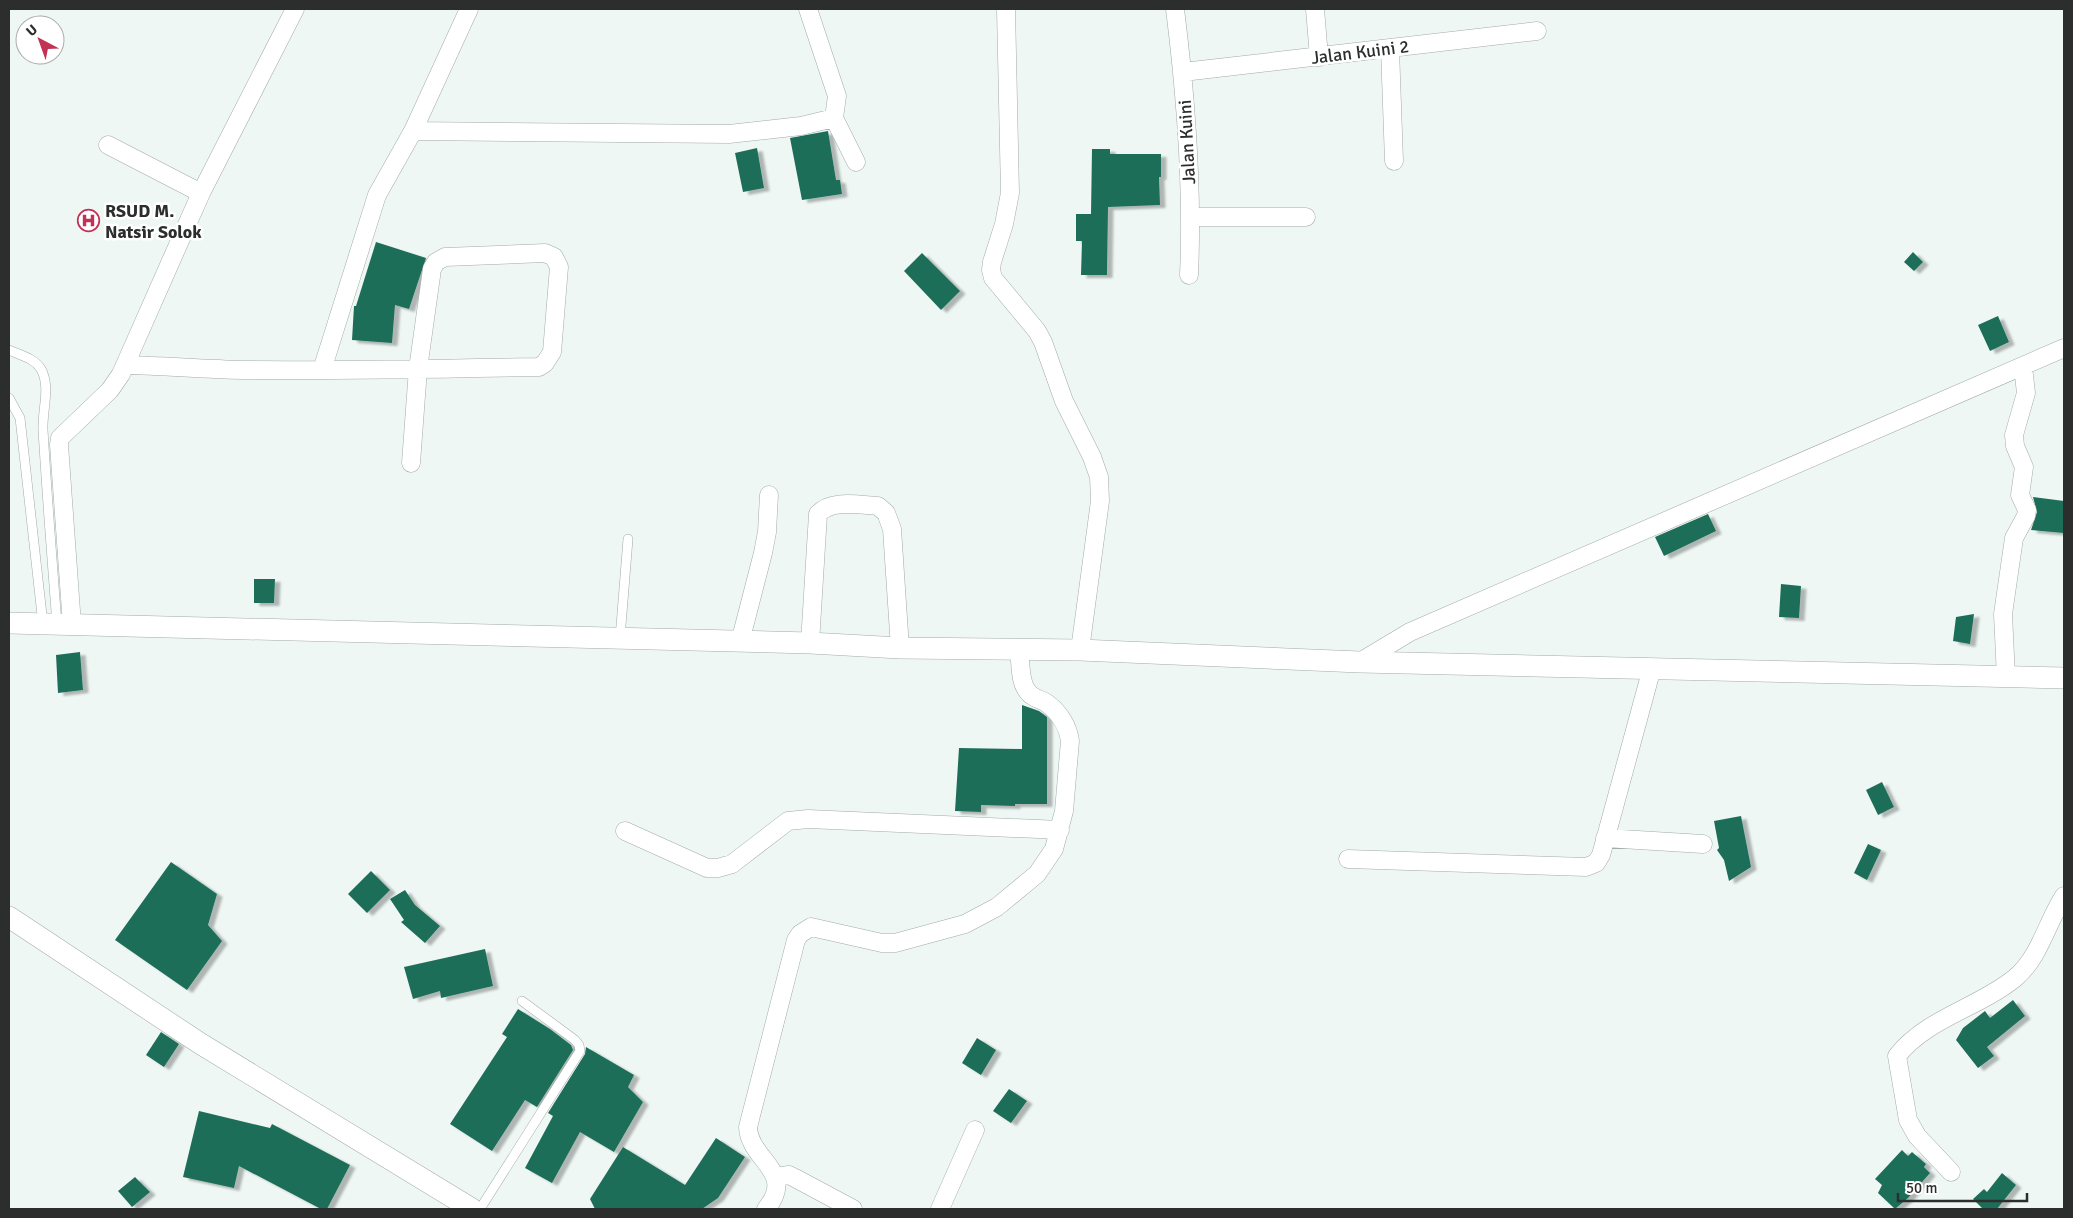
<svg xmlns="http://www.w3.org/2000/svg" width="2073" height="1218" font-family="Signika,sans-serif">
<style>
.building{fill:#1f6e58;filter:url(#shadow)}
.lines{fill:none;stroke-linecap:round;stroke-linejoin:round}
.service-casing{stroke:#a3aba7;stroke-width:10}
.minor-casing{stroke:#a3aba7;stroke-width:19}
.tertiary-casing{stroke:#a3aba7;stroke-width:22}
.service{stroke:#fff;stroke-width:9}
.minor{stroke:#fff;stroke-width:18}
.tertiary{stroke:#fff;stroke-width:21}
.labels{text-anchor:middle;stroke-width:5;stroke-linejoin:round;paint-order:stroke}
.street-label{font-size:18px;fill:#2b2e2d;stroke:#fff}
.poi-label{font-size:18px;font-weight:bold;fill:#2b2e2d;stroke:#fff;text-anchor:start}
</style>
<defs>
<filter id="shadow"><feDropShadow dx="5.5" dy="3" stdDeviation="1" flood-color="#0004"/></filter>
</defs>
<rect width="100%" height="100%" fill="#eef7f4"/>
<!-- building -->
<path class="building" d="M828 131 836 180H840L842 194 802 200 790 138Z
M757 148 764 188 743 192 735 153Z
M1092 149H1110V154H1161V177H1159L1160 205 1108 207 1107 275H1081L1082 241H1076V214H1091Z
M376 242 426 258 409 309 395 305 392 343 352 340 354 306H356Z
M1913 252 1923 262 1914 271 1904 262Z
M922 253 960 291 941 310 904 271Z
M1998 316 2009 342 1990 351 1978 325Z
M2033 497 2064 501V533L2031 530 2037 512Z
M1708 514 1716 531 1664 556 1655 537Z
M254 579H275L274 603H254Z
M1781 584 1801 586 1799 618 1779 617Z
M1974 614 1970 644 1953 641 1956 617Z
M80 652 83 690 58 693 56 655Z
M1022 705 1039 711 1047 717V804H1015V806L981 805V812L955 811 959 748 1022 749Z
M1882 782 1894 807 1878 815 1866 790Z
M1741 816 1751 867 1729 881 1724 860 1717 850 1719 848 1714 821Z
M1868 844 1881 850 1867 880 1854 873Z
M171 862 217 894 208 925 222 941 187 990 115 940Z
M371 871 390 890 367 913 348 894Z
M405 890 415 905 440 926 425 943 401 922 404 920 390 899Z
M485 949 493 986 441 998 440 991 413 999 404 967Z
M2013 1000 2025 1016 1987 1047 1994 1056 1978 1068 1956 1040 1963 1028 1985 1011 1990 1018Z
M518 1009 550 1029 571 1045 573 1050 537 1107 525 1100 492 1151 450 1124 507 1037 502 1034Z
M161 1032 179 1044 164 1067 146 1055Z
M977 1038 996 1050 981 1075 962 1063Z
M586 1047 634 1075 628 1087 643 1102 614 1152 580 1132 552 1183 525 1168 553 1116 548 1113 585 1054Z
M1009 1089 1027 1101 1011 1123 993 1111Z
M199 1111 270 1128 272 1124 350 1165 327 1209H321L239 1166 234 1188 183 1177Z
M716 1138 745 1157 718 1198 702 1209H595L590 1199 623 1147 685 1185Z
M1902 1150 1908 1156 1912 1152 1926 1164 1924 1167 1930 1173 1908 1198 1895 1209 1878 1193 1882 1185 1875 1179Z
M2002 1173 2016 1185 1997 1209H1983L1973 1199 1984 1189 1987 1192Z
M135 1177 150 1192 132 1207 118 1191Z"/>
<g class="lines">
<defs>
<path id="service" d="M9 350C20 355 34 358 41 369 51 387 42 410 43 430 47 495 52 560 57 624
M9 398 20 418 43 624
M620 638 628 539
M480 1209 580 1051 579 1045 575 1040 522 1001"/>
<path id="minor" d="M808 9 837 96 834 118 856 162
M1006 9 1010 193 1004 224 992 262 991 270 993 278 1037 331 1043 342 1064 401 1092 457 1099 477 1100 501 1080 650
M1175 9C1186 97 1193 186 1189 275
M1315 9 1319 57
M1390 49 1394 161
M1183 72 1537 31
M413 131 729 134 801 126 834 118
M108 145 201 193
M1192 217H1306
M126 365C165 366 204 369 243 370 342 371 440 369 539 367L545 363 552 352 559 267 554 257 545 253 445 257 436 262 432 269 418 369 411 463
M322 370 377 195 413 131 469 9
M72 625 59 445 60 438 110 390 121 374 201 193 295 9
M740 642 763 553 767 532 769 495
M810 643 818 514C831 499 859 505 878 506L886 513 892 529 900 648
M1360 662 1410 632 2064 348
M2006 677 2003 614 2014 538 2026 516 2027 510 2020 495 2024 467 2015 446 2014 435 2026 393 2023 367
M625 831 707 868H718L732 864 788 821 808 819 1060 830
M1605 838 1703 844
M1348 859 1586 867 1596 863 1601 855 1652 668
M1951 1172 1917 1136 1908 1120 1897 1056C1927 1018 1978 1008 2015 978 2040 957 2047 922 2064 896
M776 1177 789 1175 795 1178 853 1209
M766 1209C797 1172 749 1160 748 1127L796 940 800 934 811 927 882 943H895L965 924 997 907 1037 874 1054 849 1064 811 1070 741C1068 727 1060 713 1048 704 1042 699 1033 699 1028 692 1019 682 1021 662 1019 649
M940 1209 975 1130"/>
<path id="tertiary" d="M9 623 810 643 900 648 1080 650 1360 662 2064 678
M9 917 201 1044 472 1209"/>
</defs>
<!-- service casing -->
<use href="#service" class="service-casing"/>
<!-- minor casing -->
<use href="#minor" class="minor-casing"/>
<!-- tertiary casing -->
<use href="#tertiary" class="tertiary-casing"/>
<!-- service -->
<use href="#service" class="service"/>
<!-- minor -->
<use href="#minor" class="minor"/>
<!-- tertiary -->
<use href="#tertiary" class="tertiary"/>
</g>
<!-- icons -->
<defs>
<symbol id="hospital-ring" viewBox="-11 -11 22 22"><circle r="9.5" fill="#fff" stroke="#c23255" stroke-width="1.5"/><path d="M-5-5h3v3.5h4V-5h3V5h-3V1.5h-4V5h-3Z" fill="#c23255"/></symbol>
</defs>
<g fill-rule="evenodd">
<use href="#hospital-ring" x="76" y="208" width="25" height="25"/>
</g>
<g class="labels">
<!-- street labels -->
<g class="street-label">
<text transform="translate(1360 52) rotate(-7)" y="6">Jalan Kuini 2</text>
<text transform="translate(1187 142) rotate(-93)" y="6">Jalan Kuini</text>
</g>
<!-- poi labels -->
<g class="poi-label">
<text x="105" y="217">RSUD M.<tspan x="105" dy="21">Natsir Solok</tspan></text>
</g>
</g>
<!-- border -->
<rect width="2073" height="1218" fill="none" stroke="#2b2e2d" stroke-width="20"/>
<!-- north arrow -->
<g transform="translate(40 40) rotate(319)"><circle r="24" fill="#ffffff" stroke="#aaabab"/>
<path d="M0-4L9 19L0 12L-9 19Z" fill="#c23255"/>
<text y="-8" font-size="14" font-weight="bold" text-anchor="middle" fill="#2b2e2d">U</text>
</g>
<!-- scale -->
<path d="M1898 1193v8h129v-8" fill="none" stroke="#2b2e2d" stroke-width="2.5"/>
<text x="1906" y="1193" font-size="15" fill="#2b2e2d" stroke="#ffffff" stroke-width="4" paint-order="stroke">50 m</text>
</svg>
